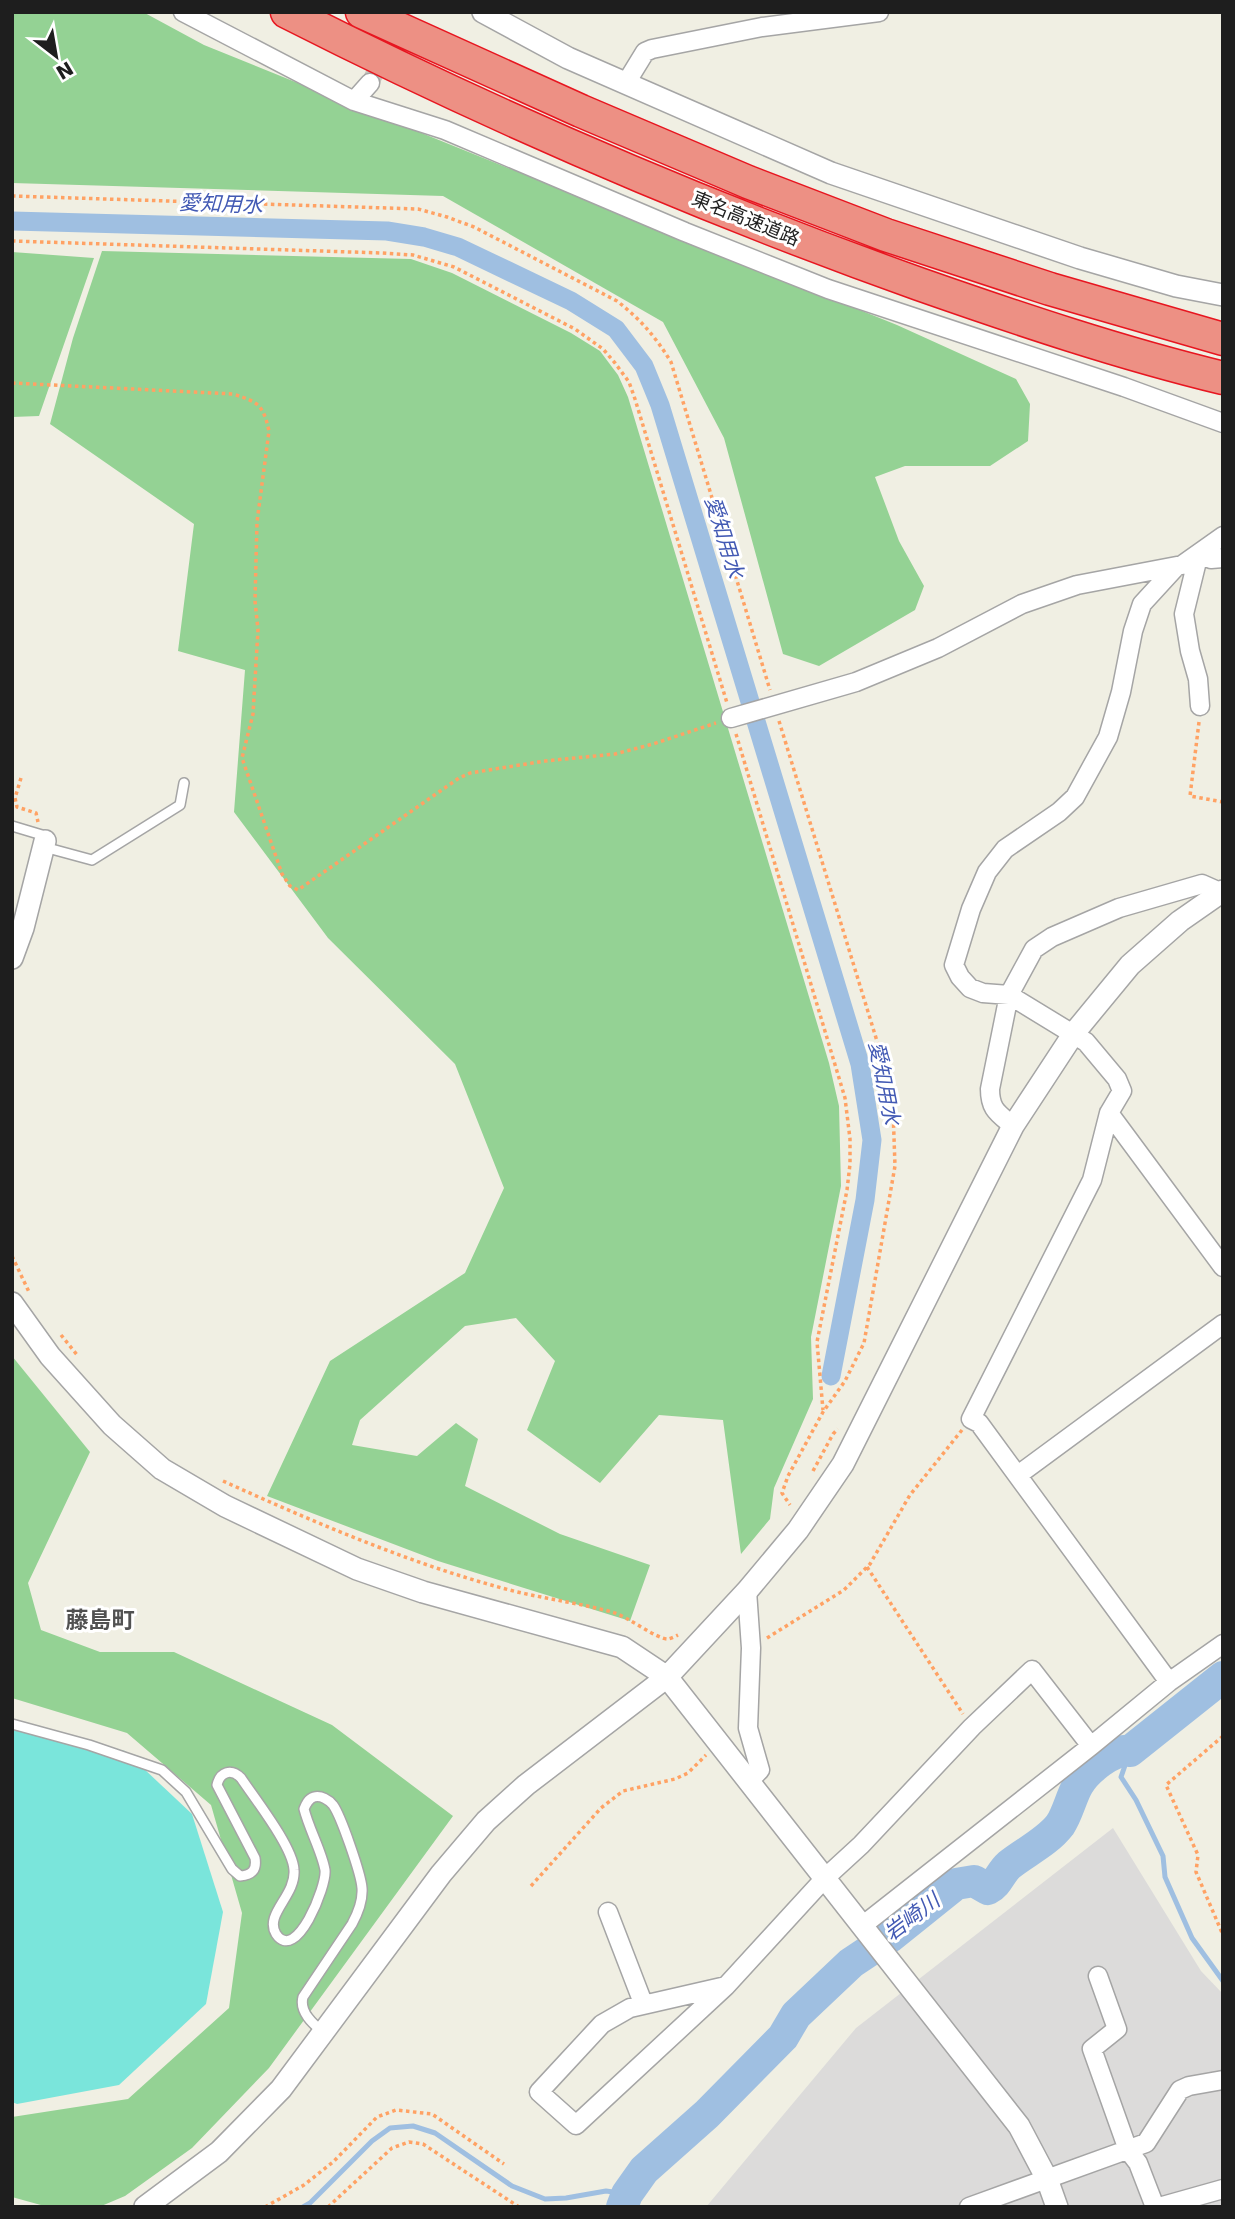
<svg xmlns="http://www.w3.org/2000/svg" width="1235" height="2219" font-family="'DejaVu Sans','Noto Sans JP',sans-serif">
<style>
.residential{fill:#dcdbda}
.forest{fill:#94d294}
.pitch{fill:#7ae5db}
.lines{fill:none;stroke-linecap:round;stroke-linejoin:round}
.stream{stroke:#9fbfe1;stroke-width:5}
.canal{stroke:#9fbfe1;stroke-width:19}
.river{stroke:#9fbfe1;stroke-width:32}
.minor-tunnel{stroke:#c6c5bc;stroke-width:18;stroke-dasharray:18 9;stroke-linecap:butt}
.service-casing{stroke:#a5a5a5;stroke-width:12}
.minor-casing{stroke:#a5a5a5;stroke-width:21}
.tertiary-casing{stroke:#a5a5a5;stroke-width:24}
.motorway-casing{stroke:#e71620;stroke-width:35}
.path{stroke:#ffa264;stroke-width:3.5;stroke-dasharray:3.5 3.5;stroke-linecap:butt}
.service{stroke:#fff;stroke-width:9}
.minor{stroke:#fff;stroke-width:18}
.tertiary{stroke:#fff;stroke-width:21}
.motorway{stroke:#ed9084;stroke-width:32}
.labels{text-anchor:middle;stroke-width:6;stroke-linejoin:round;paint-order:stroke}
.street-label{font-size:19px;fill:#1e1e1e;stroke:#fff}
.water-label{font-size:21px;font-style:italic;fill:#435ab4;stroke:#fff}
.quarter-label{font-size:23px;font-weight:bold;fill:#515151;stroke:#fff}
</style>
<rect width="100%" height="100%" fill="#f0efe3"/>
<!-- residential -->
<path class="residential" d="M1113 1828 1201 1971 1223 1994V2207H706L856 2028Z"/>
<!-- forest -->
<path class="forest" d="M12 12H143L204 45 897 325 1016 379 1030 404 1028 441 990 466H905L875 477 899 541 924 586 915 610 819 666 783 654 724 438 663 322 443 196 12 183Z
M102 251 411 259 452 273 571 333 600 351 618 375 628 397 829 1063 839 1106 841 1186 811 1337 813 1399 774 1488 770 1519 741 1554 723 1420 659 1415 600 1483 527 1430 555 1361 516 1318 465 1326 360 1420 352 1445 417 1456 456 1423 478 1439 465 1486 560 1534 650 1565 630 1621 438 1561 267 1496 330 1361 465 1273 504 1188 455 1064 328 938 234 812 245 670 178 651 194 524 50 424 73 338Z
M12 252 94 258 39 416 12 417Z
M12 1356 90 1452 28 1583 41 1630 100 1652H174L332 1725 453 1816 269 2068 192 2148 125 2196 99 2207H48L12 2197V2117L128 2099 229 2008 242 1913 211 1805 127 1733 12 1698Z"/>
<!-- pitch -->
<path class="pitch" d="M12 1728 125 1751 192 1814 223 1912 206 2004 119 2085 17 2104 12 2102Z"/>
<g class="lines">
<!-- stream -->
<path class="stream" d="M1130 1751 1121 1777 1136 1800 1163 1856 1165 1877 1192 1938 1223 1981
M303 2207 310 2203 372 2141 390 2128 413 2126 435 2133 512 2186 545 2199 566 2198 606 2191 627 2194"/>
<!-- canal -->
<path class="canal" d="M12 221 387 231 424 237 458 247 571 301 616 329 644 366 660 405 860 1064 872 1140 865 1200 831 1376"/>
<!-- river -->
<path class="river" d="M622 2207 627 2194 644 2170 707 2114 783 2037 796 2015 851 1963 890 1937 956 1884 974 1881 988 1889C998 1884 1000 1873 1009 1865 1025 1852 1047 1842 1060 1825 1068 1813 1071 1797 1078 1785 1086 1771 1113 1748 1130 1751L1223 1677"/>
<!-- minor-tunnel -->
<path class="minor-tunnel" d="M370 83 405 12"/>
<defs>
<path id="service" d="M12 826 42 835 44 840
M44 847 92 860 180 805 184 783
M12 1724 89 1745 162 1770 186 1792 232 1869 240 1876C252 1875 257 1870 255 1858L217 1785C220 1772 231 1768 241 1778 255 1799 293 1847 294 1870 296 1896 264 1914 276 1934 296 1964 327 1886 325 1870 322 1852 309 1829 304 1809 306 1804 308 1799 314 1797 321 1795 329 1800 333 1805 341 1816 361 1874 362 1888 363 1901 358 1913 352 1924L303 1997C299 2012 313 2024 324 2033"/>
<path id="minor" d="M183 12 354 101 445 130 685 232 828 289 1124 387 1223 423
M626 83 645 52 652 49 762 27 879 12
M354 101 370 83
M1200 706 1198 679 1190 651 1184 614 1199 553 1211 559 1223 558
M731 718 856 682 938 648 1022 604 1077 585 1182 565 1223 536
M1109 1113 1223 1267
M1013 1126C998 1113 990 1110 990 1089L1009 995 1034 949 1052 937 1119 908 1202 884 1220 892
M1018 1475 1223 1324
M747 1591 751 1648 748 1728 760 1770 749 1781
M1169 1682 979 1423 971 1419 1092 1180 1109 1113 1122 1091 1117 1079 1086 1042 1009 995 983 993 970 988 960 977 954 965 971 909 987 872 1005 849 1059 812 1075 797 1108 737 1121 692 1133 631 1142 604 1175 568
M608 1912 643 2003
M862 1926 1091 1746 1169 1682 1223 1644
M1098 1976 1117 2029 1092 2049 1128 2150 1138 2163 1155 2207
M726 1986 630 2008 602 2024 539 2092 576 2125 726 1986 825 1878 861 1845 972 1727 1032 1670 1091 1746
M969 2207 1146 2143 1180 2090 1189 2086 1223 2080
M1159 2207 1223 2189"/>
<path id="tertiary" d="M483 12 568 58 831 173 1080 258 1176 286 1223 295
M12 958 23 928 45 841
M12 1303 50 1356 112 1425 162 1469 225 1506 357 1569 423 1592 622 1647 667 1677 1019 2126 1047 2179 1057 2207
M145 2207 219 2152 281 2089 441 1874 486 1821 526 1785 667 1677 747 1591 798 1530 843 1464 1013 1126 1074 1033 1130 965 1180 921 1223 891"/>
<path id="motorway" d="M287 12C492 116 703 207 919 284 1019 319 1120 353 1223 378
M362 12 581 111 748 182 886 235 1050 289 1223 339"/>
</defs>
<!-- service casing -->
<use href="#service" class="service-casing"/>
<!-- minor casing -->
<use href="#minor" class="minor-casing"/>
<!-- tertiary casing -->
<use href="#tertiary" class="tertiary-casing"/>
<!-- motorway casing -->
<use href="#motorway" class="motorway-casing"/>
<!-- path -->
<path class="path" d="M12 196 418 209 447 217 474 227 617 301C641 320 655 336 671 362L770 690
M12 241 382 253 413 255 454 267 575 329 603 349 615 363 629 382 635 399 727 703
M12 383 233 394C258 402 263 404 269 431L257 522 255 601 258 630 253 714 242 758 282 874 290 886 298 890 459 778 470 773 545 761 615 754 653 744 716 723
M779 721 884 1064 893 1109 895 1166 864 1343 845 1381 823 1412 788 1476 782 1493 790 1505
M1199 722 1190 796 1223 802
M736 734 845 1098 850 1139V1164L847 1190 817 1342 823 1410
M21 778 15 798 17 807 36 813 38 822
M12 1256 29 1292
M61 1335 78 1356
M813 1471 833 1434 838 1429
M223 1481C314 1522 406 1562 502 1588 538 1598 575 1602 612 1612 627 1616 658 1640 668 1639 670 1639 676 1636 678 1635
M867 1567 963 1714
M767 1638 844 1590 870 1564 910 1495 962 1430
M1223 1736 1166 1785 1198 1855 1196 1872 1223 1935
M531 1886 601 1808 623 1791 675 1779 688 1773 706 1755
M265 2207 304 2185 333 2162 377 2117 396 2110 432 2114 504 2164
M328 2207 392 2148 409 2142 423 2144 519 2207"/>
<!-- service -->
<use href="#service" class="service"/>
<!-- minor -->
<use href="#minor" class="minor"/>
<!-- tertiary -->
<use href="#tertiary" class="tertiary"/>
<!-- motorway -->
<use href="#motorway" class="motorway"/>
</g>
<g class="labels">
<!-- street labels -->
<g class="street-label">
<text transform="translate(746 218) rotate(22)" y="7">東名高速道路</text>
</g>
<!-- water labels -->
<g class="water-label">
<text transform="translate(221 204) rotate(2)" y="7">愛知用水</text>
<text transform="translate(724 537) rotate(73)" y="7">愛知用水</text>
<text transform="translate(884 1083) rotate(79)" y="7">愛知用水</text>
<text transform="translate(912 1917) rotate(-37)" y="7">岩崎川</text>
</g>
<!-- quarter labels -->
<g class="quarter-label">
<text x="100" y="1628">藤島町</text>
</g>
</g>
<!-- border -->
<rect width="1235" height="2219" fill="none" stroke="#1e1e1e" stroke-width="28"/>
<!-- north arrow -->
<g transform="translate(56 56) rotate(149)" stroke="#ffffff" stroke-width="5" paint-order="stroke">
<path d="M0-5L12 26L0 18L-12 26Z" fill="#1e1e1e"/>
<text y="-10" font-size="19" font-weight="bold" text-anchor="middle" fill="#1e1e1e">N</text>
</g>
</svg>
